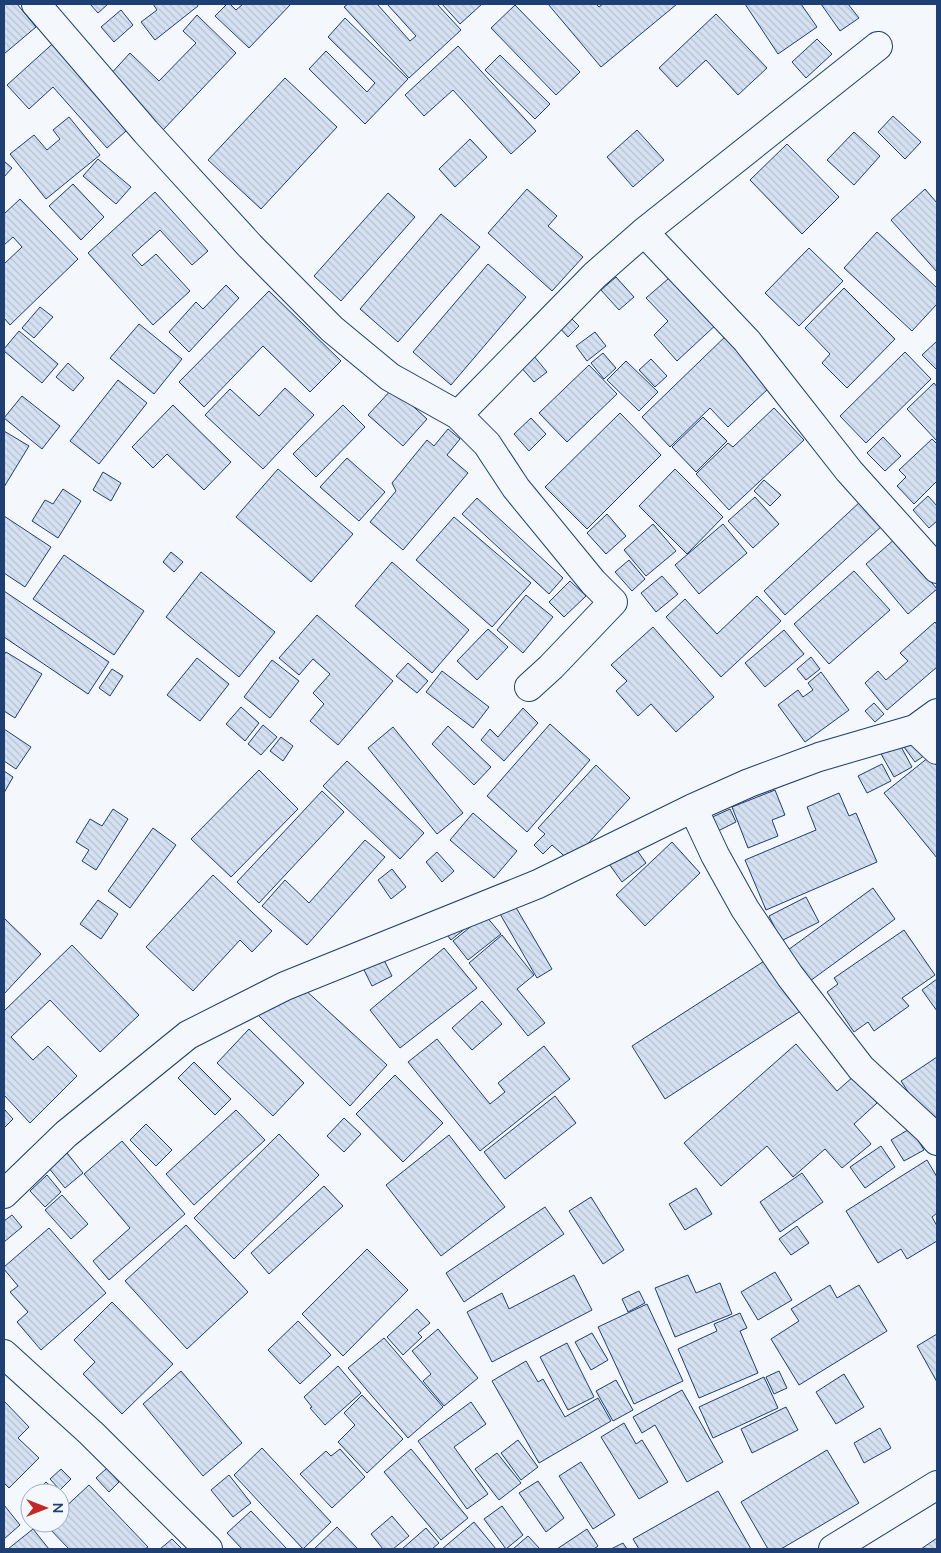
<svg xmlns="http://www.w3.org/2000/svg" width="941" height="1553" font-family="'Nunito Sans',sans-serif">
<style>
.building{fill:url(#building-back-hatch);stroke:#1d3f73}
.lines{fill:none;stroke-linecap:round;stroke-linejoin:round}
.minor-casing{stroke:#1d3f73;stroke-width:30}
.minor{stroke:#f4f7fb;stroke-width:28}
</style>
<defs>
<pattern id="building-back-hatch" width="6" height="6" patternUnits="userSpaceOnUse" patternTransform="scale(1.25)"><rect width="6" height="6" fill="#d5e0f0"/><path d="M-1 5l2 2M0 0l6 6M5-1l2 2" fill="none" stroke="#b6c1d1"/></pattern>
</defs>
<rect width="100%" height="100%" fill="#f4f7fb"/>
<!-- building -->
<path class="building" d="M4 4H17L36 27 4 54Z
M90 4H108L98 13Z
M153 4H197L198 6 155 40 141 22 157 10Z
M227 4H230L236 10 243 4H291L249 48 215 16Z
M348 4H377L410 41 416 36 387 4H437L461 30 409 78 344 7Z
M442 4H482L460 24Z
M548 4H596L599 7 603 4H677L601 67Z
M745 4H801L817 27 778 54Z
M821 4H848L859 18 840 31Z
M515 5 580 72 556 95 491 28Z
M121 10 133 25 114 42 101 27Z
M716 14 767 68 738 95 706 60 677 87 659 68Z
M197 15 236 53 163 130 108 77 130 53 159 81 196 43 183 31Z
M345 18 408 79 365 124 309 69 326 51 367 92 375 83 328 37Z
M59 38 135 123 107 148 53 87 29 109 7 85Z
M817 39 832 54 806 78 792 62Z
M458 46 536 131 511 154 453 90 424 116 405 95Z
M500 55 550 104 535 119 485 70Z
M285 78 337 127 261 209 208 160Z
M893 116 921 142 905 159 878 132Z
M69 117 100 155 46 199 10 154 34 135 47 150 60 139 53 130Z
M637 130 664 160 633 187 607 157Z
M854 132 880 156 854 185 827 160Z
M470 139 487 157 455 187 439 169Z
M787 144 839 197 802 234 750 180Z
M98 159 131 187 116 204 83 176Z
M4 161 12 168 4 177Z
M73 184 104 217 81 240 49 206Z
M527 189 557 216 548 226 583 257 552 291 488 233Z
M925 189 937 203V272L891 220Z
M155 192 208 251 192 265 160 230 132 255 142 266 156 254 190 291 153 325 88 253Z
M388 193 415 217 341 301 314 276Z
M20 199 78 259 10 325 4 318V264L22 247 13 237 4 245V214Z
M441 214 480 247 398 342 360 309Z
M877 232 937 288V304L912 331 844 268Z
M809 248 843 281 799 326 765 293Z
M488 264 526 297 451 385 413 352Z
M675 273 719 322 677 361 654 335 668 321 646 298Z
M616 277 634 297 619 310 601 290Z
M226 285 239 298 189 352 169 332 196 302 203 309Z
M844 288 895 339 847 388 822 363 830 354 805 328Z
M269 291 341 361 310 392 263 346 204 407 179 382Z
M40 307 53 317 34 338 22 328Z
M567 314 579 326 568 337 557 325Z
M139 324 182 359 154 394 110 358Z
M19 331 58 364 42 383 4 351V349Z
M595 332 606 346 587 361 576 346Z
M730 332 771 386 728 427 710 408 670 447 642 417Z
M937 341V370L922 355Z
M905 352 931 379 866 443 840 416Z
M603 353 616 368 604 379 591 363Z
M533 355 547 372 534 382 520 366Z
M651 359 667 376 655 387 639 370Z
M626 361 658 392 639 411 607 380Z
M68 363 84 378 73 391 56 377Z
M589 365 617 394 567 442 539 413Z
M118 380 147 403 99 464 70 441Z
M934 383 937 387V441L907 409Z
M285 388 314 415 263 469 205 415 230 389 259 416Z
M393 388 427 419 403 446 368 415Z
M22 396 60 426 42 449 4 418Z
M173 405 231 462 204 490 167 454 153 468 132 447Z
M343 405 365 427 316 477 293 454Z
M774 408 804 440 729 510 696 474 728 443 733 447Z
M620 413 661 455 587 529 545 487Z
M703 417 727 441 696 472 672 447Z
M531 418 546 434 529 451 514 434Z
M448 429 460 439 447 455 468 473 403 550 370 522 396 491 392 483 427 440 434 446Z
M4 431 29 446 4 487Z
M883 437 901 456 885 471 867 453Z
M932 439 937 444V481L914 504 897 486 906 477 899 470Z
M347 458 385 492 359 521 320 487Z
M278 469 353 534 311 582 236 517Z
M675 469 723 517 687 554 639 506Z
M103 472 121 483 111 501 93 490Z
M764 480 781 495 770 506 754 491Z
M63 489 81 501 58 538 32 521 45 500 53 504Z
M928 496 937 506V521L929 528 913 510Z
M755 497 779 524 753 548 728 521Z
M477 498 563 578 549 594 462 514Z
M861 501 883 525 785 615 764 591Z
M607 514 626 536 606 554 587 533Z
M4 516 51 547 25 587 4 573Z
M454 517 531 583 492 627 416 560Z
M653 524 676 551 646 576 624 550Z
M723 524 747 553 699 594 675 565Z
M895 539 937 589 908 614 866 564Z
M171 552 183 562 174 572 163 562Z
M64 555 144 611 114 655 33 599Z
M629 560 645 579 632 591 615 572Z
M392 562 469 630 432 673 355 606Z
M854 571 890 610 829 664 794 624Z
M201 572 275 632 239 677 166 617Z
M662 576 678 594 656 612 641 593Z
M570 581 586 596 564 617 549 602Z
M4 591 109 662 88 694 4 637Z
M526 595 553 617 523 653 497 630Z
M757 596 781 621 721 677 666 617 685 599 717 634Z
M317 615 393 681 338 745 310 721 324 704 313 693 330 674 313 659 299 675 279 658Z
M935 622 937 625V667L887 710 865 683 878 671 886 680 908 661 900 653Z
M653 627 714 697 676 732 651 704 638 716 616 691 627 681 611 665Z
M488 629 508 647 477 680 457 661Z
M784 630 804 654 765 687 745 663Z
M6 652 42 674 15 718 4 711V655Z
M811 657 820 669 806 680 797 669Z
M197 658 229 684 200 721 167 695Z
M272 660 299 681 270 718 244 697Z
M408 663 428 681 417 693 396 676Z
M112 669 123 676 110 696 99 688Z
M442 671 489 707 473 728 426 692Z
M821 672 849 710 805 742 778 705 798 690 803 697 813 690 808 683Z
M874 703 884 714 875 722 865 711Z
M241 707 259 723 245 741 226 724Z
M523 708 538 723 504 761 481 740 490 729 498 737Z
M550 724 590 760 527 832 487 796Z
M263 725 277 737 261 755 248 744Z
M448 726 491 767 474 785 432 744Z
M393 727 463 813 437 834 368 748Z
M4 729 31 747 16 769 4 761Z
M920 736 931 751 915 762 904 747Z
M281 737 293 746 283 761 270 751Z
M898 741 912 767 894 777 880 752Z
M929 757 937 766V858L884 793Z
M347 761 424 833 400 859 323 786Z
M882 764 891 781 867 793 858 776Z
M596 765 630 798 571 862 552 845 543 854 534 845 545 834 538 828Z
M259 770 298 809 231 877 191 839Z
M4 771 13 777 4 793Z
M775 790 785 815 772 820 778 836 748 848 732 807Z
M322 791 344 812 259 903 237 882Z
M839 793 849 816 856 813 877 862 766 910 745 860 816 830 807 807Z
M113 809 128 819 96 870 82 861 89 850 76 842 90 819 102 826Z
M730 809 736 822 712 834 706 820Z
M473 813 517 851 494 878 450 840Z
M153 828 176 845 130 908 108 891Z
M365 840 385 857 307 945 262 906 285 880 309 903Z
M672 842 700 873 645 926 616 895Z
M634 846 646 863 622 882 609 864Z
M437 852 454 871 442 882 426 862Z
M392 869 406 887 391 899 378 880Z
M213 875 272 931 252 952 240 940 193 991 146 947Z
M873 888 895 919 810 981 788 950Z
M806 897 819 922 781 941 769 916Z
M511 899 552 969 537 978 496 907Z
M98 900 118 914 101 939 80 924Z
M485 915 501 934 468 960 453 941Z
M4 918 41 954 4 994Z
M467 927 451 940 443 930Z
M904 930 935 975 902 998 909 1006 874 1031 868 1022 854 1032 827 992 838 984 834 978Z
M502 935 534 975 517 989 545 1023 528 1036 469 963Z
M72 945 139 1015 100 1052 50 1000 11 1037 33 1060 48 1046 77 1076 30 1123 4 1095V1011Z
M444 948 477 988 400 1048 370 1010Z
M381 954 392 976 372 986 361 964Z
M769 958 802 1010 665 1099 632 1046Z
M937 979V1011L922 990Z
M302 987 387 1065 350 1106 256 1013Z
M482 1001 502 1024 472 1050 452 1028Z
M249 1029 304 1083 273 1116 217 1063Z
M437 1039 490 1104 505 1092 498 1083 544 1046 570 1079 480 1151 408 1062Z
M796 1044 837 1091 854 1076 877 1103 854 1124 871 1144 842 1168 825 1149 793 1177 767 1146 721 1186 684 1143Z
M937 1057V1136L901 1081Z
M194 1062 231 1099 215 1115 178 1078Z
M395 1075 443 1123 403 1162 356 1114Z
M555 1096 576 1123 505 1179 484 1152Z
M4 1109 13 1119 4 1128Z
M236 1110 265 1140 194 1205 166 1174Z
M344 1118 361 1134 344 1152 327 1136Z
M146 1124 172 1150 156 1166 130 1140Z
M911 1128 924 1150 904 1161 891 1140Z
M279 1134 319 1175 234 1259 194 1218Z
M449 1135 505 1207 441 1256 386 1185Z
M122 1141 185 1214 109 1280 93 1261 130 1228 84 1174Z
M881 1146 895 1167 865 1188 850 1167Z
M67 1153 83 1173 65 1188 48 1167Z
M927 1160 937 1177V1213L932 1217 937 1226V1241L907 1259 901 1249 878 1263 846 1211Z
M802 1173 823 1202 780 1232 760 1202Z
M47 1175 61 1192 45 1207 30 1191Z
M324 1186 343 1206 269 1274 251 1253Z
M696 1188 712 1214 685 1230 669 1204Z
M62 1195 88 1224 71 1239 45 1210Z
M591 1197 624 1250 603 1264 569 1211Z
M545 1207 564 1234 464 1302 446 1273Z
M12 1215 22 1227 4 1242V1221Z
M186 1225 248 1292 187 1349 125 1281Z
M797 1226 809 1243 791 1255 779 1239Z
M49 1228 106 1293 41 1350 17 1322 28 1312 10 1292 18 1286 4 1269V1267Z
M367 1249 408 1290 343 1356 302 1314Z
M775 1272 792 1300 758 1320 741 1292Z
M574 1275 592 1310 492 1362 467 1312 502 1293 509 1309Z
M688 1275 696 1293 720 1283 732 1314 675 1337 655 1288Z
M830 1285 837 1298 859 1285 887 1331 799 1385 771 1339 799 1321 791 1309Z
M639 1291 645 1303 628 1312 622 1299Z
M112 1302 173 1364 122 1414 83 1374 95 1362 74 1340Z
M647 1304 683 1381 634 1404 598 1327Z
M417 1309 430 1323 418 1333 422 1337 403 1355 387 1337Z
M740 1313 747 1328 740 1331 758 1373 699 1398 678 1349 717 1331 714 1324Z
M298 1321 331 1355 300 1384 268 1350Z
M438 1329 478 1378 444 1406 423 1381 431 1374 412 1351Z
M592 1333 608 1360 591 1370 575 1342Z
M937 1334V1382L917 1346Z
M384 1338 443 1407 408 1438 348 1368Z
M567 1343 594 1397 568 1410 540 1357Z
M526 1361 538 1382 543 1379 565 1417 598 1398 611 1421 539 1463 492 1381Z
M338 1366 361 1393 325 1425 310 1408 312 1407 304 1397Z
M181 1371 242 1443 203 1476 143 1404Z
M779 1371 787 1388 774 1394 766 1377Z
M844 1374 864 1407 836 1424 816 1392Z
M764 1377 778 1408 713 1438 699 1407Z
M616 1380 633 1410 613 1421 596 1391Z
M682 1390 723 1462 687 1482 655 1425 642 1433 633 1417Z
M362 1395 403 1439 367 1473 338 1442 355 1425 344 1413Z
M4 1401 29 1427 18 1438 39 1458 9 1488 4 1483Z
M471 1402 486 1424 454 1447 488 1494 467 1509 418 1441Z
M786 1407 798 1430 752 1453 741 1429Z
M624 1423 636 1444 642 1440 668 1482 639 1499 601 1437Z
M880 1428 891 1448 864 1463 854 1443Z
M518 1440 538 1467 521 1480 501 1453Z
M262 1448 331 1522 303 1549 234 1475Z
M340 1449 365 1477 332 1508 300 1474 326 1451 331 1456Z
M411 1449 468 1518 441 1540 384 1472Z
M827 1450 859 1503 781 1549H768L741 1502Z
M497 1453 521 1483 499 1500 475 1469Z
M581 1462 615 1515 593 1529 559 1476Z
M107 1468 119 1482 109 1492 96 1478Z
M61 1469 71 1479 60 1490 50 1479Z
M229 1475 251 1503 233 1517 211 1490Z
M538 1481 564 1518 546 1532 519 1493Z
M46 1482 57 1492 35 1493Z
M89 1485 148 1547 145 1549H69L46 1525 48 1523H60V1512Z
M718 1491 751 1549H639L633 1539Z
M4 1505 20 1525 4 1539Z
M502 1506 523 1535 506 1549 484 1519Z
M251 1511 287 1549H242L227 1533Z
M392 1516 409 1536 393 1549H383L371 1534Z
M474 1522 496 1549H442Z
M337 1527 358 1549H314Z
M426 1528 439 1543 432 1549H402Z
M33 1529 49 1549H8Z
M587 1529 598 1546 594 1549H557Z
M528 1536 540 1549H513Z
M937 1538V1549H921Z
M172 1539 182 1549H160Z
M623 1543 627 1549H611Z"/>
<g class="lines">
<defs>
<path id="minor" d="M36 4 146 132 250 246 332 329 390 377 458 415 487 444 516 488 593 582 613 602 551 667 529 687
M644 232 747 341 849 471 937 569
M458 415 595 275 644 232 878 46
M915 729 937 750
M693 808 715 855 745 909 790 976 861 1068 928 1130 937 1141
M4 1194 66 1134 188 1035 285 986 538 884 693 808 749 783 819 757 915 729 937 713
M4 1354 91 1433 208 1549
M833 1549 937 1485"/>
</defs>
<!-- minor casing -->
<use href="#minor" class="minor-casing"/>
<!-- minor -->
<use href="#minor" class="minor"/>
</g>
<!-- border -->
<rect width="941" height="1553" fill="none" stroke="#1d3f73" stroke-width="10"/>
<!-- north arrow -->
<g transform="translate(45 1508) rotate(90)"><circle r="24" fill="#f4f7fb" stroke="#9eadc5"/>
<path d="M0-4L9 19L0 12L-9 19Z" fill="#c62828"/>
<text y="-8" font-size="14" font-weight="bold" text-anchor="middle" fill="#1d3f73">N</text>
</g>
</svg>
